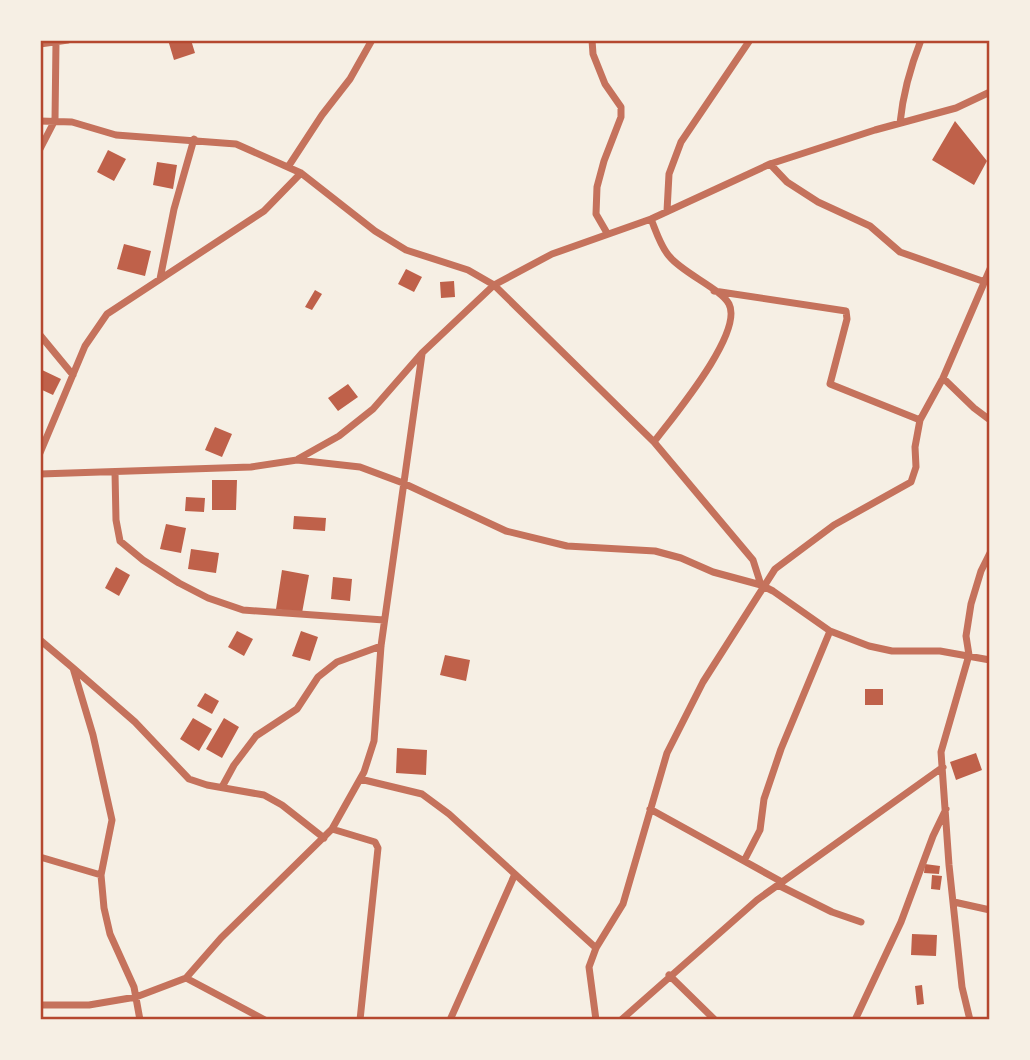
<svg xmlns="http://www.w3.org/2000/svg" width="1030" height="1060" font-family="Mulish,sans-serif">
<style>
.building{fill:#bf614a}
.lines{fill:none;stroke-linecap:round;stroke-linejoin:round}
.minor{stroke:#c5725c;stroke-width:7}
.neatline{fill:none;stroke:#b5482f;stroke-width:2.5}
</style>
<rect width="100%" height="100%" fill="#f6efe4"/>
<!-- building -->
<path class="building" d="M168 40H191L195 53 174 60Z
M955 121 987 161 974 185 932 160Z
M108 150 126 159 114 181 97 172Z
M157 162 177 165 173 189 153 185Z
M124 244 151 251 145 276 117 269Z
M406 269 422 277 414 292 398 284Z
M454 281 455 297 441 298 440 282Z
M315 290 322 294 312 310 305 307Z
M40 369 61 379 53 395 40 389Z
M348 384 358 397 338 411 328 398Z
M215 427 232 434 222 457 205 450Z
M212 480H237L236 510H212Z
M186 497 205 498 204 512 185 511Z
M294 516 326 518 325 531 293 529Z
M166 524 186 528 181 553 160 549Z
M191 549 219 553 216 573 188 569Z
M116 567 130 575 119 596 105 588Z
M282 570 309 575 302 613 276 609Z
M333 577 352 579 350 601 331 599Z
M237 631 253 639 244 656 228 647Z
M301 631 318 637 310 661 292 656Z
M445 655 470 660 466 681 440 675Z
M865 689H883V705H865Z
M205 693 219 701 212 714 197 706Z
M193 718 212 729 199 751 180 739Z
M224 718 239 727 222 758 206 749Z
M397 748 427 750 426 775 396 773Z
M976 753 982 770 956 780 950 762Z
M925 864 940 866 939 874 924 873Z
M932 875 942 876 940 890 931 889Z
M912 934 937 935 936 956 911 955Z
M922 985 924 1004 917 1005 915 986Z"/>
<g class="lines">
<!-- minor -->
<path class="minor" d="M592 40 593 54 605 84 621 107V117L604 161 597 187 596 214 607 233
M40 44 68 40
M40 121 72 122 116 135 236 144 301 173 375 231 406 250 468 270 494 285 654 442 753 560 761 585
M900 123C903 93 910 68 921 40
M40 149 55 120 56 42
M770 164 787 182 818 202 870 226 900 252 985 282
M288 167 322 115 350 79 372 40
M667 211 669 174 681 142 750 40
M651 219C656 231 661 248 670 257 683 273 721 289 729 304 744 333 672 418 654 442
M160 279 174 209 194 139
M714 291 846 311 847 319 830 384 920 420
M40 335 73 375
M943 378 974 408 990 420
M40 453 85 346 107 314 264 211 301 173
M298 459 339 436 373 409 422 353 494 285 552 254 651 219 770 164 875 130 956 108 990 92
M115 472 116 520 120 541 143 560 179 583 208 598 243 610 384 620
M40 474 251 467 297 460 360 467 403 483 506 531 567 546 655 551 681 558 713 572 761 585 773 591 830 631 869 646 892 651H940L990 660
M40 640 73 668 93 735 112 820 101 875 104 908 110 934 134 987 140 1020
M73 668 135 722 189 779 207 785 264 795 282 805 324 838
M360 779 422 794 449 814 596 948
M222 787 234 765 256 736 297 709 318 677 337 662 381 646
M650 809 782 882
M332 829 375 842 378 848 360 1020
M40 857 101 875
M744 861 760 830 764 799 781 749 830 631
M778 885 832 912 861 922
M954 902 990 910
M669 975 715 1020
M40 1005H89L136 997 186 978
M265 1020 186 978 221 938 332 829 364 772 374 741 381 646 422 354
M450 1020 515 874
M596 1020 589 967 596 948 623 904 667 753 703 682 775 569 834 525 911 482 916 467 915 447 920 420 943 378 990 269
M621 1020 757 900 943 767
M855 1020 901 922 933 836 946 809
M970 1020 962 987 949 865 941 752 969 655 966 636 971 604 981 571 990 553"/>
</g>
<!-- border -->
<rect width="1030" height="1060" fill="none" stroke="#f6efe4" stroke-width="84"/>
<rect x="42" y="42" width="946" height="976" class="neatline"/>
</svg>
